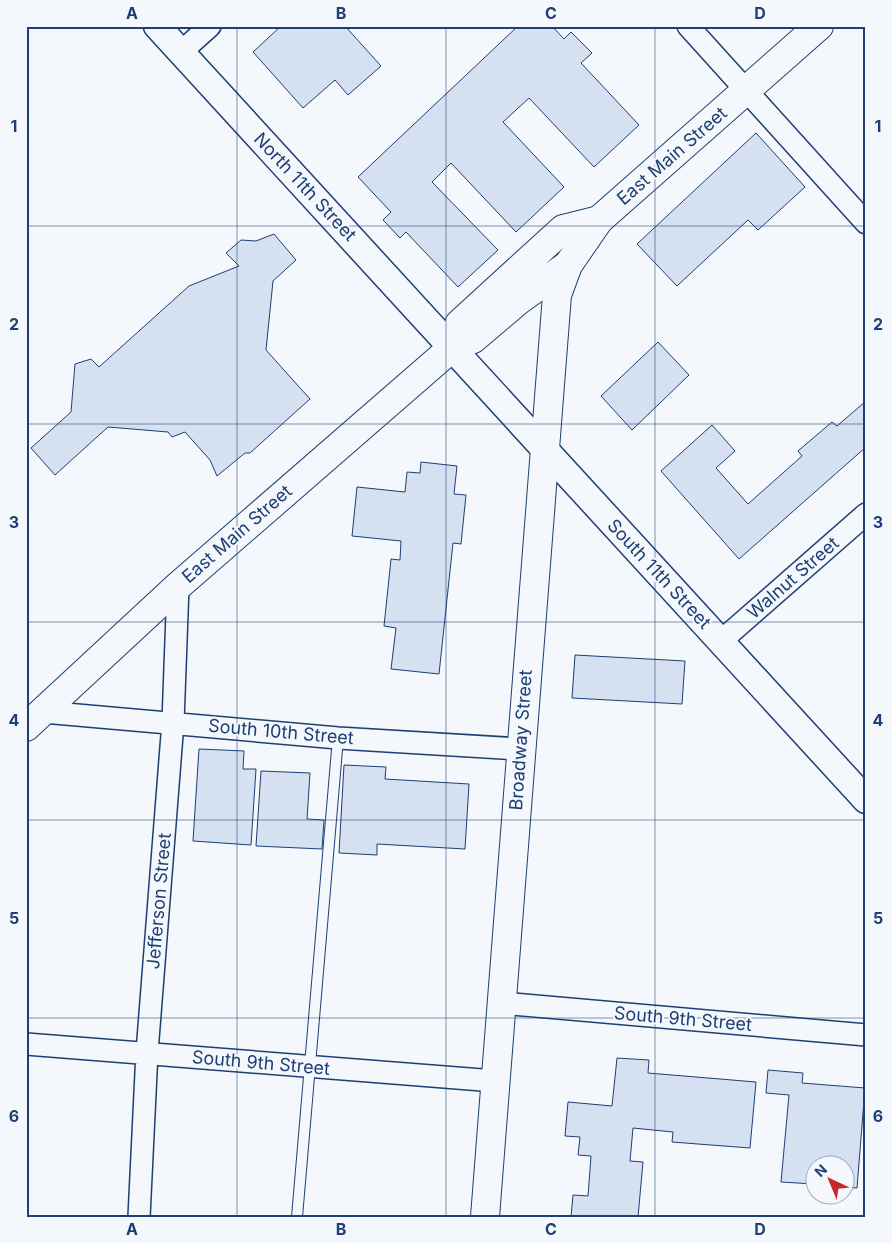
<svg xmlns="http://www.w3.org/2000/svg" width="892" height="1243" font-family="Inter,sans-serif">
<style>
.building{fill:#d5e0f0;stroke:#1d3f73}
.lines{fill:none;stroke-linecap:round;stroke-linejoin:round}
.service-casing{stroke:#1d3f73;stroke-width:12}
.minor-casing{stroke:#1d3f73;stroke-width:24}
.tertiary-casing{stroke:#1d3f73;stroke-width:29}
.secondary-casing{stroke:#1d3f73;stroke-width:30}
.primary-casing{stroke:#1d3f73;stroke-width:30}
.service{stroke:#f4f7fb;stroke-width:10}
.minor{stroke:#f4f7fb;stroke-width:21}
.tertiary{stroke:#f4f7fb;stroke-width:26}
.secondary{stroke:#f4f7fb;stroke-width:28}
.primary{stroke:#f4f7fb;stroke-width:28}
.grid{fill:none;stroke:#1d3f73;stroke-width:1;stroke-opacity:0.55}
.labels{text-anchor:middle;stroke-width:4;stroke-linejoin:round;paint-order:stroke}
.street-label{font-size:18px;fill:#1d3f73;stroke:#f4f7fb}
.neatline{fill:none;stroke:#1d3f73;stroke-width:2}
.grid-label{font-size:16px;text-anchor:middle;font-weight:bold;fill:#1d3f73}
</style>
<rect width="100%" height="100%" fill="#f4f7fb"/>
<!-- building -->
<path class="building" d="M281 26H345L381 66 348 95 335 80 303 108 253 52Z
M518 26H552L564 39 571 32 592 53 581 63 639 125 594 167 529 98 503 122 564 187 516 232 451 163 432 182 498 250 458 287 406 232 400 238 383 220 391 212 358 177Z
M756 133 805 187 758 230 748 220 677 286 637 244Z
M274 234 296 260 273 281 266 350 310 399 250 453H245L217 476 210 460 185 432 172 437 168 432 108 427 55 475 31 448 71 412 75 364 91 359 99 367 189 286 239 266 226 253 241 240 256 241Z
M658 342 689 375 632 430 601 396Z
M866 401V447L739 559 661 471 712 425 735 451 716 468 748 504 802 456 798 451 832 422 837 426Z
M421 462 457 466 454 494 466 495 461 544 453 543 439 674 391 669 396 628 384 626 391 559 400 560 401 541 352 536 357 487 405 492 407 472 420 473Z
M575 655 685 661 682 704 572 698Z
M199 749 244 751 243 769H256L251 845 193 841Z
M344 765 386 767 385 779 469 784 465 849 377 844V855L339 853Z
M261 771 310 773 307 819 324 820 322 849 256 846Z
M617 1058 649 1060 648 1073 756 1082 750 1148 672 1142 673 1132 633 1128 630 1161 643 1162 638 1217H571L573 1195 588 1196 591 1156 578 1155 580 1137 565 1136 568 1102 612 1106Z
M768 1070 803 1073 802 1083 865 1088 857 1188 844 1187V1166H814V1184L781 1182 789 1095 766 1093Z"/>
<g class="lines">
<defs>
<path id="service" d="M297 1217 338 738"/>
<path id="minor" d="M688 26 866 223
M181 52 210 26
M721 641 866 514
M43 712 338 738 520 749
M501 1003 866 1035
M26 1044 495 1081
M139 1217 147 1052 173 722 178 586"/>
<path id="tertiary" d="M157 26 866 800"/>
<path id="secondary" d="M453 347 459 324 563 229 599 220
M26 727 178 586 453 347 473 339 519 300 568 265"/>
<path id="primary" d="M485 1217 557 295 568 265 599 220 819 26"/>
</defs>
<!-- service casing -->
<use href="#service" class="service-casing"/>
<!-- minor casing -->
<use href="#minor" class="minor-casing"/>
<!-- tertiary casing -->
<use href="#tertiary" class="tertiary-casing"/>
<!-- secondary casing -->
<use href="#secondary" class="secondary-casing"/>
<!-- primary casing -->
<use href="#primary" class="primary-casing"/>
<!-- service -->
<use href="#service" class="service"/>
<!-- minor -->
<use href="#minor" class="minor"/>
<!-- tertiary -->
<use href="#tertiary" class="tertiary"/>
<!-- secondary -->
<use href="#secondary" class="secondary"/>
<!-- primary -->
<use href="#primary" class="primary"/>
</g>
<!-- grid -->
<path class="grid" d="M237 26V1217M446 26V1217M655 26V1217M26 226H866M26 424H866M26 622H866M26 820H866M26 1018H866"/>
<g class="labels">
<!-- street labels -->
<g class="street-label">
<text transform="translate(672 156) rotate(-41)" y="6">East Main Street</text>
<text transform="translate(305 187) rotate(47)" y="6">North 11th Street</text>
<text transform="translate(237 534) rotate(-41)" y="6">East Main Street</text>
<text transform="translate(659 574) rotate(47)" y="6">South 11th Street</text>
<text transform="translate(793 578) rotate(-41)" y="6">Walnut Street</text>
<text transform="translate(281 732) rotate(5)" y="6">South 10th Street</text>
<text transform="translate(521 740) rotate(-86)" y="6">Broadway Street</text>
<text transform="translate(159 901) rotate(-85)" y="6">Jefferson Street</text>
<text transform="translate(683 1019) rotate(5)" y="6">South 9th Street</text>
<text transform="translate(261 1063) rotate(5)" y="6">South 9th Street</text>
</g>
</g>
<!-- border -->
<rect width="892" height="1243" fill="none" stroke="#f4f7fb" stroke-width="55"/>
<!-- north arrow -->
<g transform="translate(830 1180) rotate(316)"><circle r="24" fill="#f4f7fb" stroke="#9eadc5"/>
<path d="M0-4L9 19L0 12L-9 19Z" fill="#c62828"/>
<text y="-8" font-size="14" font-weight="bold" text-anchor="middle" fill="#1d3f73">N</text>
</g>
<rect x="28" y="28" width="836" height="1188" class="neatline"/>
<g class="grid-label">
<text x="132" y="19">A</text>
<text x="341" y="19">B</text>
<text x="551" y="19">C</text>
<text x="760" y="19">D</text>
<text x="14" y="132">1</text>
<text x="878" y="132">1</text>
<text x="14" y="330">2</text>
<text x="878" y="330">2</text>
<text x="14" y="528">3</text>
<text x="878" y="528">3</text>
<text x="14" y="726">4</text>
<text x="878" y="726">4</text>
<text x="14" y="924">5</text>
<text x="878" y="924">5</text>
<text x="14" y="1122">6</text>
<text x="878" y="1122">6</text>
<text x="132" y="1235">A</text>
<text x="341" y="1235">B</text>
<text x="551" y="1235">C</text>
<text x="760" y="1235">D</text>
</g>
</svg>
